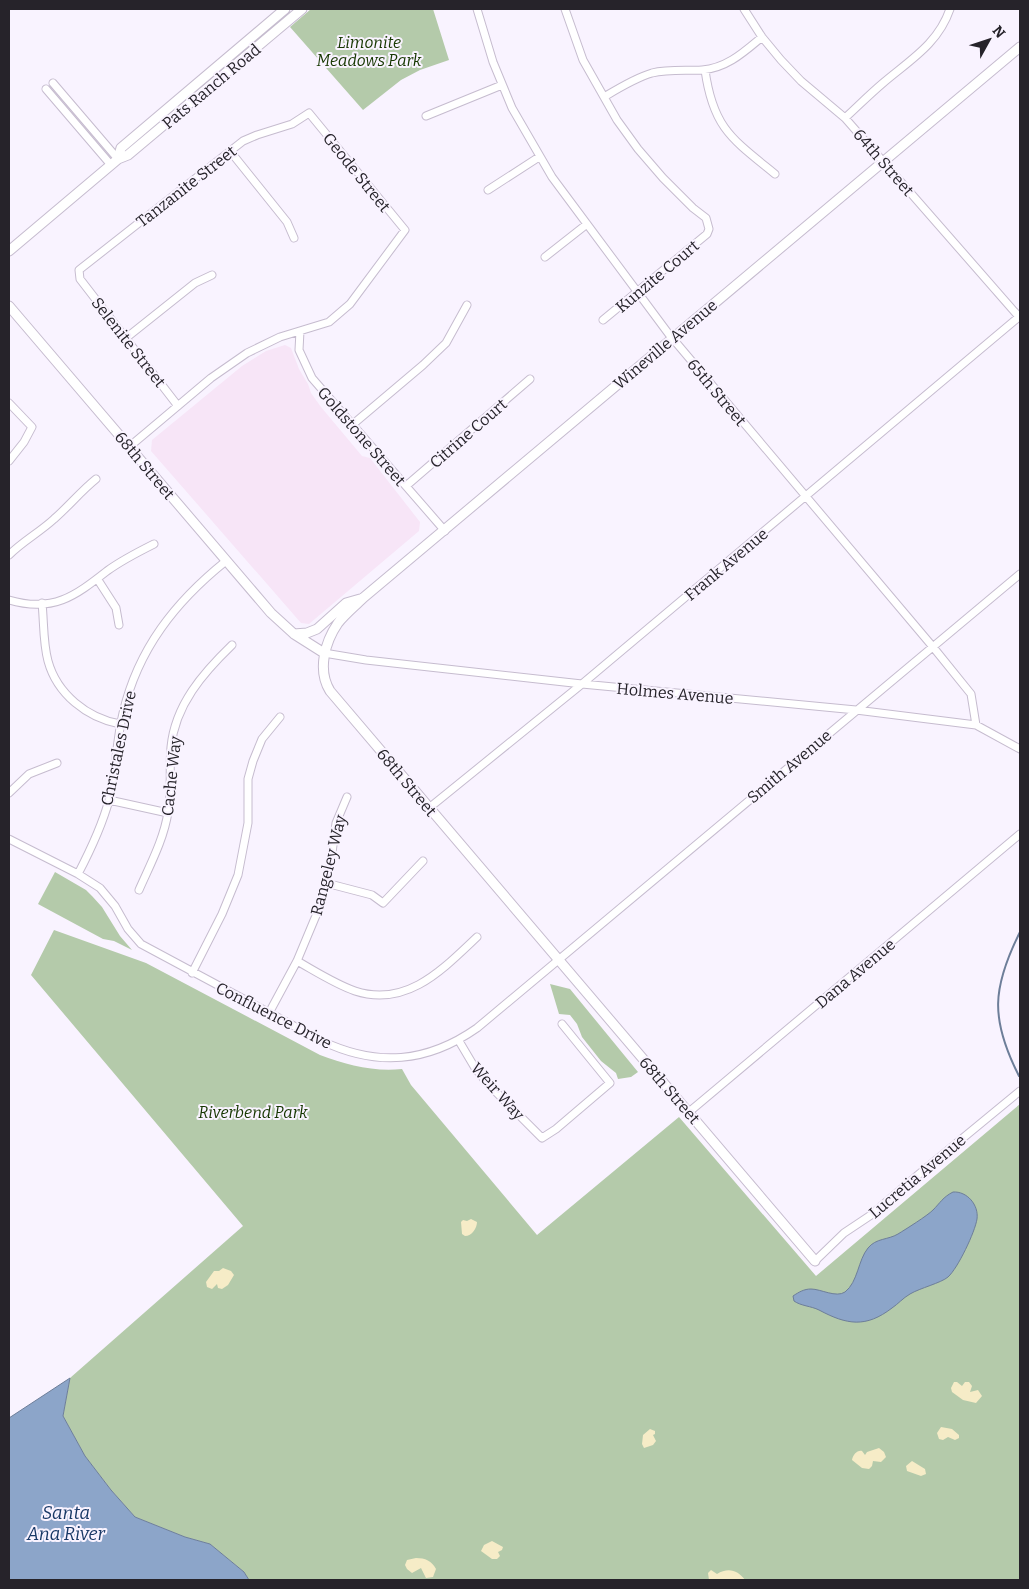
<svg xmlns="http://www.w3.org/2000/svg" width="1029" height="1589" font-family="Bitter,serif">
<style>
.education{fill:#f7e5f7}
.green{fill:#b4caaa}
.sand{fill:#f6ecc7}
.water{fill:#8ca5c9;stroke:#6d7e99}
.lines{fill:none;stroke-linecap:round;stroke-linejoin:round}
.stream{stroke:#6d7e99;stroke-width:2}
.minor-casing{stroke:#c6bccf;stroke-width:9}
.tertiary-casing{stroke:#c6bccf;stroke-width:11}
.minor{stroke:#fff;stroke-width:7}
.tertiary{stroke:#fff;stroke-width:9}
.labels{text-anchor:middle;stroke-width:4;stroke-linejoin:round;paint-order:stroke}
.park-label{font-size:16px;font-style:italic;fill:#163700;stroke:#f9f3ff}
.street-label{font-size:16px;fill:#26232a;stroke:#f9f3ff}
.water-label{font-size:18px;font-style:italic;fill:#183866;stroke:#f9f3ff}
</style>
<rect width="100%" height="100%" fill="#f9f3ff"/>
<!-- education -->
<path class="education" d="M285 345 291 348 299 369 308 384 311 393 321 407 362 456 370 458 420 522 419 531 309 624 301 623 151 451 152 440 242 366 266 351Z"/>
<!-- green -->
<path class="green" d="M311 9H433L449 60 420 70 401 80 363 110 290 27Z
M55 872 86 890 92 896 102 907 120 936 132 950 114 941 103 939 38 904Z
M54 930 146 963 320 1055C346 1065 374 1072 402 1069L411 1085 537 1235 679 1117 816 1276 1020 1104V1580H249L244 1572 210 1544 185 1537 135 1517 111 1490 85 1456 63 1416 70 1378 243 1226 31 975Z
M550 984 570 989 638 1072 631 1077 618 1079 616 1073 601 1061 582 1037 577 1024 570 1015 559 1014Z"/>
<!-- sand -->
<path class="sand" d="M471 1219 477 1222C477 1228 472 1236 465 1236L462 1234 461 1222 463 1220 467 1221Z
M223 1268 231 1271 234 1275 228 1285 222 1289 218 1288 217 1284 212 1289 207 1287 206 1282 214 1271H219Z
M954 1382H957L962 1386 965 1382H969L972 1386 970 1392 978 1390 982 1396 976 1403 963 1400 952 1392 951 1388Z
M941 1427 952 1429 959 1435V1438L955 1440 948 1437 943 1440 939 1439 937 1433Z
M650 1429 655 1431V1434L653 1435 656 1441 653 1445 644 1448 642 1444 643 1435Z
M879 1448 884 1452 886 1457 881 1462 873 1461 872 1466 869 1469 862 1468 852 1460C853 1455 857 1450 862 1451L865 1455 867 1452Z
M912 1461 925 1469 926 1474 921 1476 907 1471 906 1466Z
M492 1541 503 1547 502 1550 498 1552 500 1556 497 1559H492L481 1551 484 1545Z
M416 1558C425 1558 432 1561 436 1569L433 1577 426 1578 421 1568 412 1573 407 1569 405 1565 407 1560Z
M711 1570 717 1574C728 1567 738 1570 745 1580H709L708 1573Z"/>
<!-- water -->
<path class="water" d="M953 1192C967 1191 979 1205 977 1219 975 1232 958 1268 948 1277 941 1283 920 1288 910 1294 903 1298 898 1304 892 1308 866 1328 847 1325 819 1310 811 1306 801 1306 794 1301L793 1296C799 1292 804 1289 811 1289 821 1289 836 1298 845 1292 858 1282 858 1260 868 1248 876 1238 888 1240 898 1234 906 1229 927 1216 933 1210 940 1203 943 1197 953 1192Z
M70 1378 63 1416 85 1456 111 1490 135 1517 185 1537 210 1544 244 1572 249 1580H9V1418Z"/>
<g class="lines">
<!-- stream -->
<path class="stream" d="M1019 1076C990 1019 992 988 1020 932"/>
<defs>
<path id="minor" d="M477 9 493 62 512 108 552 177 668 333 933 647 971 694 976 725
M565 9 583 60 617 120 638 149 663 178 693 208 706 218 709 229 707 234 603 320
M744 9 762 37 781 60 801 81 845 118 1020 318
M705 70C713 128 732 139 775 174
M53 83 118 159
M46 89 111 165
M604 97C619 88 635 78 652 73 668 69 686 71 702 70 727 68 744 52 762 37
M426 116 502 85
M845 118C858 106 870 94 883 83 910 60 938 44 950 9
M230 151 287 222 294 238
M488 190 539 157
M545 257 587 224
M300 331 299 350 312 378 445 531
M126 338 195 283 212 275
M9 403 32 427 24 442 9 461
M352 425 423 365 446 343 467 305
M129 447 211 378 247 353 280 337 329 322 350 304 405 230 309 113 292 124 257 135 243 141 79 270 80 279 178 406
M406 486 530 379
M9 555C23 541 40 532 54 519 69 506 81 491 96 479
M98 580 116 608 119 625
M9 600C53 613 75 596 107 571 122 560 138 552 154 544
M42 603C44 622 43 643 48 661 57 694 87 718 120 724
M324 653 366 660 582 684 856 710 976 725 1020 749
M9 793 29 774 57 763
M109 800 168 813
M429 808 582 684 1020 316
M9 839 78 874 100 888 115 906 128 929 141 944 322 1041C377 1067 427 1063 477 1028L1020 574
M78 874C90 851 102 826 109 800 116 772 116 742 123 713 138 649 175 602 226 561
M326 883 372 895 383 903 423 861
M139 890C150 865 164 839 168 812 172 790 169 769 171 747 175 705 203 673 232 645
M297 961C315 971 335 984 355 991 407 1008 443 969 477 937
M192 973 222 914 238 875 248 823V779L253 761 262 739 280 717
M269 1013 297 961 320 906 331 860 336 823 347 797
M459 1041 475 1068 487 1083 542 1138 556 1129 610 1083 562 1024
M689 1112 1020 834
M815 1261 844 1233 871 1215 918 1175 1020 1091"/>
<path id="tertiary" d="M118 159 121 148 285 9
M9 251 118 159 128 155 302 9
M9 306 271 613 294 634 324 653
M294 634 307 633 317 629 346 603 360 599
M815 1261 330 691C317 670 325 642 338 623 345 614 355 606 363 598L1020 47"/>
</defs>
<!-- minor casing -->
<use href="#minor" class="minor-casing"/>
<!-- tertiary casing -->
<use href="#tertiary" class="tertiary-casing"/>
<!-- minor -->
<use href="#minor" class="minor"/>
<!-- tertiary -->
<use href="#tertiary" class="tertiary"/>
</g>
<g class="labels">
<!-- park labels -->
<g class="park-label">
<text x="369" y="48">Limonite<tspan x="369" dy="18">Meadows Park</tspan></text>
<text x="253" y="1118">Riverbend Park</text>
</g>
<!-- street labels -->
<g class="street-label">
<text transform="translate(211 86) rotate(-40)" y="6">Pats Ranch Road</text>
<text transform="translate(884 162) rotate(49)" y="6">64th Street</text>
<text transform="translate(357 172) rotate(51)" y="6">Geode Street</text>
<text transform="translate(186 186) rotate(-38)" y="6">Tanzanite Street</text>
<text transform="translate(657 276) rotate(-40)" y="6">Kunzite Court</text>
<text transform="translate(129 342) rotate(52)" y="6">Selenite Street</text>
<text transform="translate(665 344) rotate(-40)" y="6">Wineville Avenue</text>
<text transform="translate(717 392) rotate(50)" y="6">65th Street</text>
<text transform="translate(468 433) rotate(-41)" y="6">Citrine Court</text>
<text transform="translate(362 436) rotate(49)" y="6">Goldstone Street</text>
<text transform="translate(145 465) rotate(50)" y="6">68th Street</text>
<text transform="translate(726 564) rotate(-40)" y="6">Frank Avenue</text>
<text transform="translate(675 693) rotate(5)" y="6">Holmes Avenue</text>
<text transform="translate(118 748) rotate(-78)" y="6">Christales Drive</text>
<text transform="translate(789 766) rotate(-40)" y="6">Smith Avenue</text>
<text transform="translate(171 776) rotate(-84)" y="6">Cache Way</text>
<text transform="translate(407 782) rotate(50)" y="6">68th Street</text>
<text transform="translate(328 865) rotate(-76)" y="6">Rangeley Way</text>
<text transform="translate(855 973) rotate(-40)" y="6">Dana Avenue</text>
<text transform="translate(274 1015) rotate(27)" y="6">Confluence Drive</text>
<text transform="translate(670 1090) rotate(49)" y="6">68th Street</text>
<text transform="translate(498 1091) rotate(48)" y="6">Weir Way</text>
<text transform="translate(917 1176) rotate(-40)" y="6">Lucretia Avenue</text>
</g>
<!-- water labels -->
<g class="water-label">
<text x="66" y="1519">Santa<tspan x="66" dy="21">Ana River</tspan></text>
</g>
</g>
<!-- border -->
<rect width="1029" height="1589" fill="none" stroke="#26232a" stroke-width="20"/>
<!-- north arrow -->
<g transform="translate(989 40) rotate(50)" stroke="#f9f3ff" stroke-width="4" paint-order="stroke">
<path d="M0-4L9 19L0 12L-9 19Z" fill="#26232a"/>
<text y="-8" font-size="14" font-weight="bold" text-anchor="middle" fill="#26232a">N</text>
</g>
</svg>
